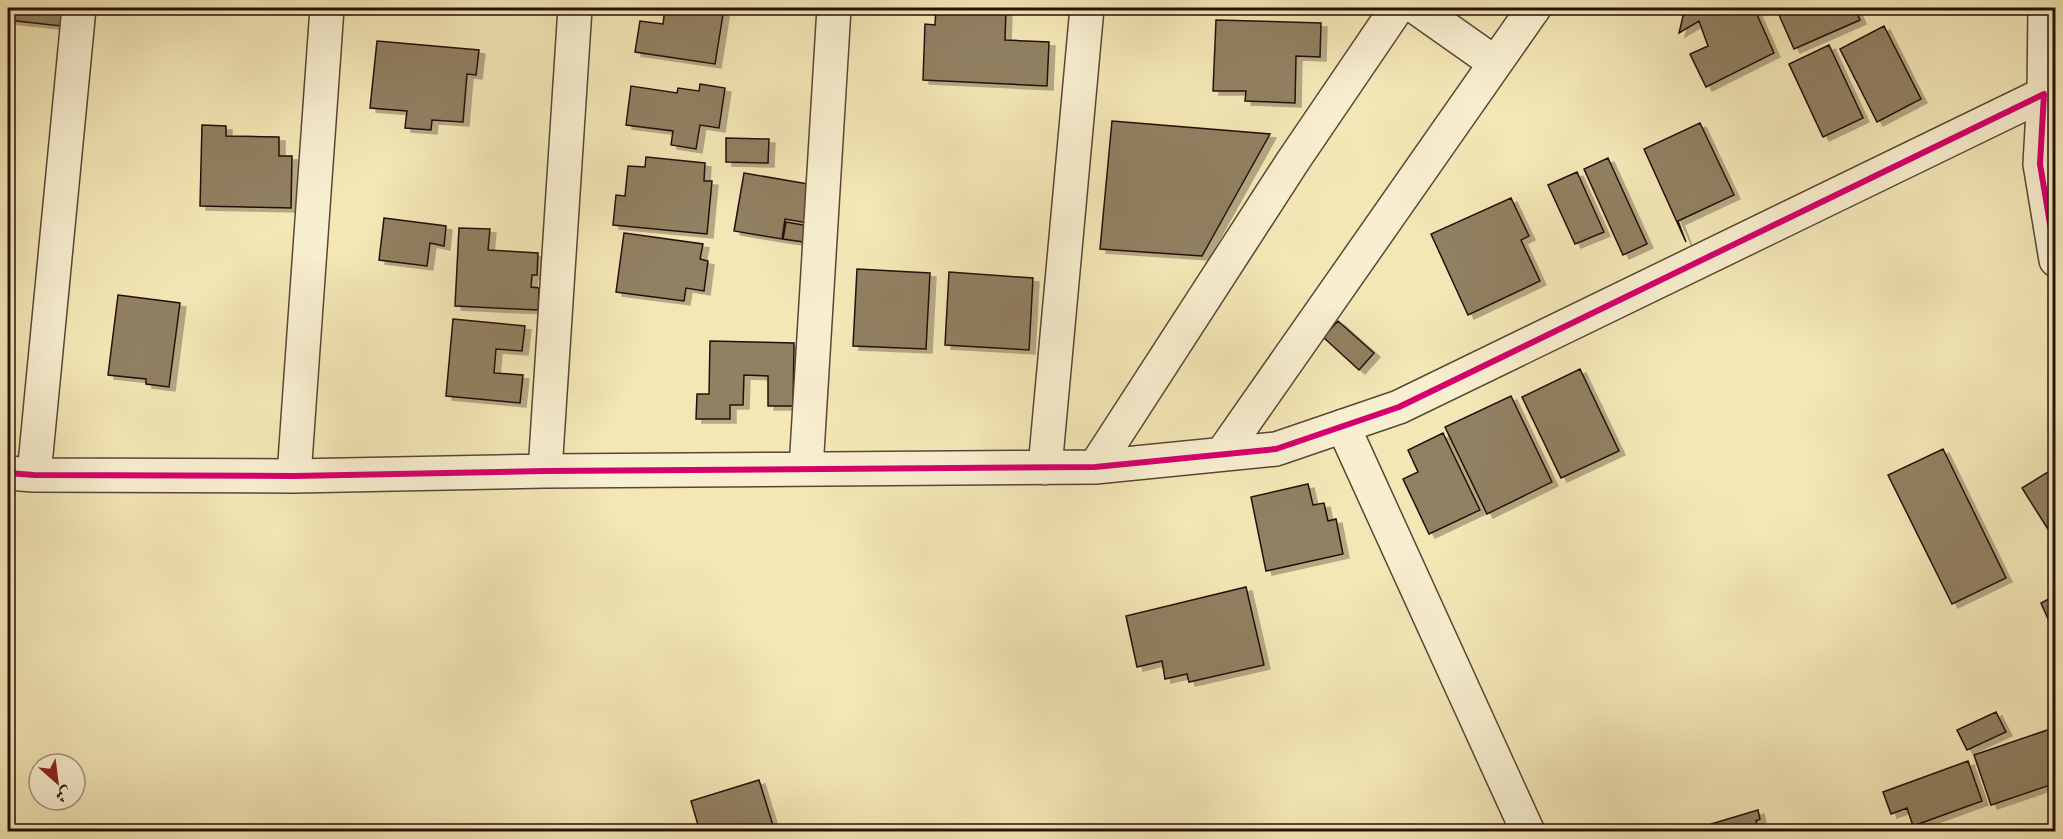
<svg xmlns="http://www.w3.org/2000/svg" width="2063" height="839" font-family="'Libre Bodoni',Amiri,serif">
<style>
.building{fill:#918062;stroke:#261008;stroke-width:1.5;filter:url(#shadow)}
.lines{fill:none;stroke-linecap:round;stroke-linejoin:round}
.street-casing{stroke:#5a4634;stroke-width:36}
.street{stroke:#f8efd0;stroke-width:33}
.cycleway-casing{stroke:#f8efd0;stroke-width:10}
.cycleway{stroke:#d6006c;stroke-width:6}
</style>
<defs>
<filter id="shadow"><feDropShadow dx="6" dy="4" stdDeviation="0" flood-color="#0004"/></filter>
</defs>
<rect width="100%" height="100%" fill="#f4e7b6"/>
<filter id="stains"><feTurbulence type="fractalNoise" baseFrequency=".00333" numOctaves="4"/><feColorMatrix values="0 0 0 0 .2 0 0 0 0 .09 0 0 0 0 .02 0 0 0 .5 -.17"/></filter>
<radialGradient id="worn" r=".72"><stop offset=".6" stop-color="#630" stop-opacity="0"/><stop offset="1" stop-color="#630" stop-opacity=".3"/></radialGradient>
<!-- building -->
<path class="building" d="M8 8H63L61 26 8 20Z
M665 8H724L715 64 635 52 640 21 663 24Z
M936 8H1006L1005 40 1049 42 1047 86 923 80 925 24 935 25Z
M1685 8H1754L1774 53 1706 87 1690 54 1708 46 1699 21 1679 33Z
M1776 8H1855L1860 20 1794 49Z
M1216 20 1321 23 1320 57 1296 56 1295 103 1245 101 1246 91H1213Z
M1884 26 1921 99 1877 122 1840 49Z
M377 41 479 50 476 75 467 74 463 122 432 120 431 130 405 128 407 111 370 108Z
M1829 45 1863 118 1823 137 1789 64Z
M700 84 725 88 719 128 700 125 696 149 671 145 673 131 626 125 631 86 677 93 678 88 699 91Z
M1112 121 1270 134 1202 256 1100 249Z
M1700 123 1734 195 1678 221 1686 242 1644 149Z
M202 125 226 126V136L279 137V156H292L291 208 200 206Z
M726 138 769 139 768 163 726 162Z
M646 157 705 163 704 181H712L707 234 613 225 616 195 625 196 628 166 645 167Z
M1608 158 1647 244 1623 255 1584 169Z
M1577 172 1604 232 1575 244 1548 185Z
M744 173 820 186 814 224 785 219 782 239 734 231Z
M1511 198 1529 236 1521 240 1540 281 1468 315 1431 234Z
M384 218 446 226 444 246 430 243 427 266 379 260Z
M786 222 820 228 817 244 783 239Z
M459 228 490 229 488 250 538 253 537 275H532L531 287 539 288 538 310 455 306Z
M624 233 703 244 700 259 708 261 704 291 686 288 684 301 616 292Z
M857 269 930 273 926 349 853 346Z
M949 272 1033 278 1029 350 945 345Z
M118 295 180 303 169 387 146 384V379L108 375Z
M453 319 525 326 522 351 496 349 494 373 523 375 520 403 446 396Z
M1338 321 1374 353 1359 370 1323 337Z
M710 341 794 343 793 406H768V376L744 375 743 405H730V419H696L697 394H709Z
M1580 369 1619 451 1561 478 1522 397Z
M1511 396 1552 482 1487 514 1445 427Z
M1443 433 1480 510 1429 534 1403 479 1418 472 1408 450Z
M1943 449 2006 578 1952 604 1888 475Z
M2056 467V542L2022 488Z
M1308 484 1313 505 1324 503 1328 521 1336 519 1343 554 1266 571 1251 497Z
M1246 587 1264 665 1189 682 1187 674 1165 679 1162 661 1137 667 1126 616Z
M2056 595V618L2049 621 2041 603Z
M1996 712 2006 732 1967 750 1957 730Z
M2056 727V783L1991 805 1974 755Z
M1968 761 1982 801 1913 826 1907 808 1891 814 1883 792Z
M759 780 775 832H700L691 801Z
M1758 810 1760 819 1756 821 1758 830 1762 829 1763 832H1713L1711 824Z"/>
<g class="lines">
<defs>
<path id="street" d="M1417 8 1495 63
M2044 94 2045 8
M1343 426 1528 832
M1222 454 1534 8
M1095 467 1293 161 1397 8
M1045 468 1087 8
M806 469 834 8
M545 471 575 8
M8 473 34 475 294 476 545 471 1095 467 1276 449 1399 407 2044 94 2040 164 2056 260
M34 475 79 8
M294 476 327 8"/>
</defs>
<!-- street casing -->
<use href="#street" class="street-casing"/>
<!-- street -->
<use href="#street" class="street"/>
<defs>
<path id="cycleway" d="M8 473 34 475 294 476 545 471 1095 467 1276 449 1399 407 2044 94 2040 164 2056 260"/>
</defs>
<!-- cycleway casing -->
<use href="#cycleway" class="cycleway-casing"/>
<!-- cycleway -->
<use href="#cycleway" class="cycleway"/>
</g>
<!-- margin -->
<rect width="2063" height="839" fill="none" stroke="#f4e7b6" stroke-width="30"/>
<rect x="9" y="9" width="2045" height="821" fill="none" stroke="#261008" stroke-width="3"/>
<rect x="15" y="15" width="2033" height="809" fill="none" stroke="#261008" stroke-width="1.5"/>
<!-- north arrow -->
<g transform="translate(57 782) rotate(152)"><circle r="28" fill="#f8efd0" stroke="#a49680" stroke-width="1.5"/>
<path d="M0-4.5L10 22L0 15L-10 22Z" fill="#8f2418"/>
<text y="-9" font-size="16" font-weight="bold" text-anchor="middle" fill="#261008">ش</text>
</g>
<rect width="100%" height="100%" filter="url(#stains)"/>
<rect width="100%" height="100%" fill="url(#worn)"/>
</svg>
